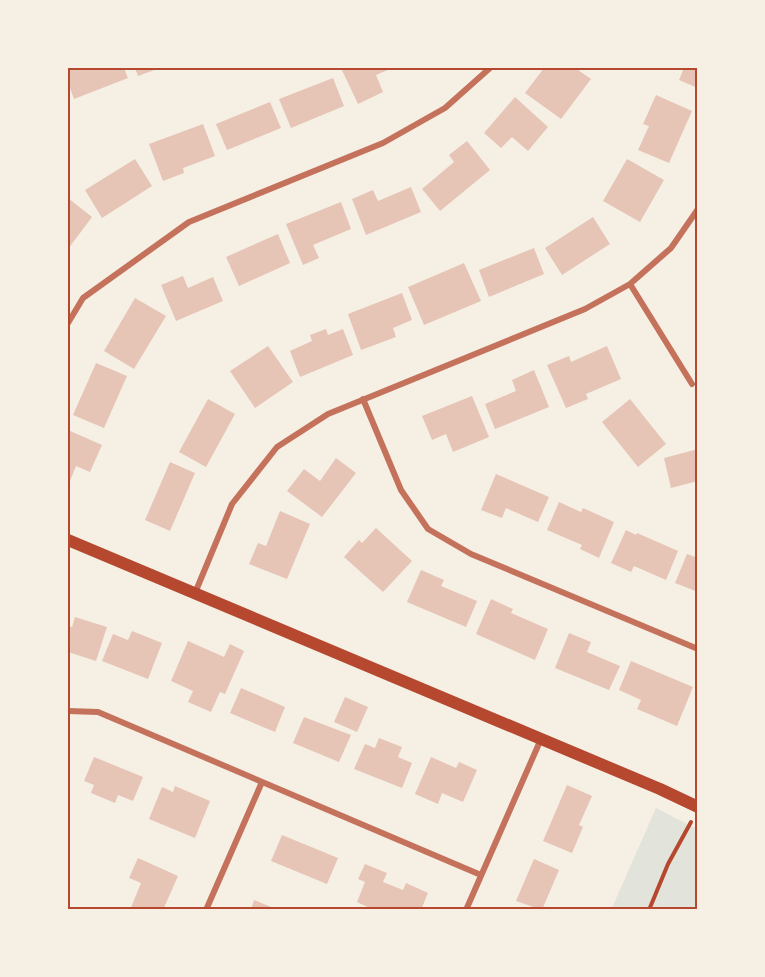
<svg xmlns="http://www.w3.org/2000/svg" width="765" height="977" font-family="'Roboto Condensed',sans-serif">
<style>
.green{fill:#e2e4dc}
.building{fill:#e6c5b7}
.lines{fill:none;stroke-linecap:round;stroke-linejoin:round}
.path{stroke:#b5482f;stroke-width:4}
.minor{stroke:#c5725c;stroke-width:6}
.secondary{stroke:#b5482f;stroke-width:12}
.neatline{fill:none;stroke:#b5482f;stroke-width:2}
</style>
<rect width="100%" height="100%" fill="#f6efe4"/>
<!-- green -->
<path class="green" d="M656 808 697 829V909L611 910Z"/>
<!-- building -->
<path class="building" d="M68 68H124L128 78 74 99 68 82Z
M135 68H160L138 76Z
M341 68H392L376 75 383 92 358 104Z
M544 68H575L591 79 561 119 525 93Z
M684 68H698V88L679 80Z
M333 78 344 106 291 128 279 99Z
M656 95 692 111 669 163 638 150 649 126 643 124Z
M515 97 548 127 528 151 512 137 501 148 484 133Z
M270 102 281 128 227 150 216 124Z
M203 124 215 156 183 168 184 173 163 181 149 144Z
M467 141 490 170 440 211 422 189 454 162 449 155Z
M135 159 152 186 102 218 85 190Z
M627 159 664 180 640 222 603 201Z
M411 187 421 212 366 235 352 199 373 190 378 201Z
M68 198 92 217 68 249Z
M341 202 351 229 313 245 319 258 303 265 286 224Z
M593 217 610 244 562 275 545 248Z
M278 234 290 263 239 286 226 257Z
M534 248 544 274 489 297 479 270Z
M464 263 481 301 424 325 408 287Z
M183 276 188 288 213 277 223 301 176 321 161 285Z
M402 293 412 320 393 328 396 337 361 350 348 314Z
M135 298 166 316 134 369 104 351Z
M326 329 328 335 343 329 353 355 300 377 290 351 312 341 310 335Z
M268 346 293 382 255 408 230 371Z
M607 346 621 379 586 394 588 399 566 408 547 365 569 356 571 362Z
M96 363 127 376 104 428 73 415Z
M534 370 549 407 495 429 485 404 516 391 512 380Z
M472 396 489 437 453 452 446 434 432 440 422 416Z
M208 399 235 414 206 467 179 452Z
M630 399 666 444 638 467 602 422Z
M68 430 102 445 90 472 76 466 68 486Z
M698 449V481L671 488 664 458Z
M336 458 356 473 322 517 287 491 304 469 320 481Z
M170 462 195 473 170 531 145 520Z
M496 474 549 497 538 522 506 508 502 518 481 510Z
M559 502 581 512 583 508 614 522 599 558 580 549 582 545 547 530Z
M280 511 310 524 287 579 249 564 258 543 266 546Z
M376 528 412 561 383 592 344 557 359 540 362 543Z
M626 530 636 535 637 533 678 551 666 580 634 566 631 572 611 563Z
M687 554 698 558V592L675 583Z
M421 570 444 580 441 586 477 601 466 627 407 602Z
M491 599 513 609 511 613 548 629 535 660 476 634Z
M75 617 107 627 96 661 68 652V626L72 627Z
M132 631 162 643 148 679 102 661 113 634 128 640Z
M569 633 591 642 587 652 620 666 609 690 555 668Z
M188 641 224 657 230 644 244 651 225 694 220 692 211 712 188 702 193 691 171 681Z
M631 661 693 687 677 726 637 709 641 700 619 690Z
M241 688 285 707 275 732 230 713Z
M345 697 368 707 357 732 334 722Z
M304 717 351 735 339 762 293 743Z
M379 738 402 747 398 757 412 763 402 788 354 769 365 744 375 748Z
M94 757 143 777 133 801 118 795 115 803 91 793 94 785 84 781Z
M431 757 456 768 459 762 477 770 463 802 442 793 438 804 415 794Z
M567 785 592 796 579 825 583 827 572 853 543 841Z
M175 786 210 801 195 838 149 819 162 787 173 792Z
M282 835 338 858 327 884 271 861Z
M138 858 178 876 163 910H130L141 883 129 878Z
M534 859 559 870 542 910 516 901Z
M365 864 387 873 383 882 403 890 406 883 428 893 421 910H374L357 902 365 882 358 879Z
M254 900 276 909V910H251Z"/>
<g class="lines">
<!-- path -->
<path class="path" d="M649 910 668 864 691 822"/>
<!-- minor -->
<path class="minor" d="M630 284 692 384
M68 323 83 298 189 222 383 143 445 108 490 68
M363 399 401 490 428 529 471 554 698 649
M195 593 232 504 277 447 328 414 585 309 630 284 671 248 698 209
M68 711 98 712 481 875
M206 910 262 782
M466 910 541 739"/>
<!-- secondary -->
<path class="secondary" d="M68 540 660 789 698 807"/>
</g>
<!-- border -->
<rect width="765" height="977" fill="none" stroke="#f6efe4" stroke-width="138"/>
<rect x="69" y="69" width="627" height="839" class="neatline"/>
</svg>
